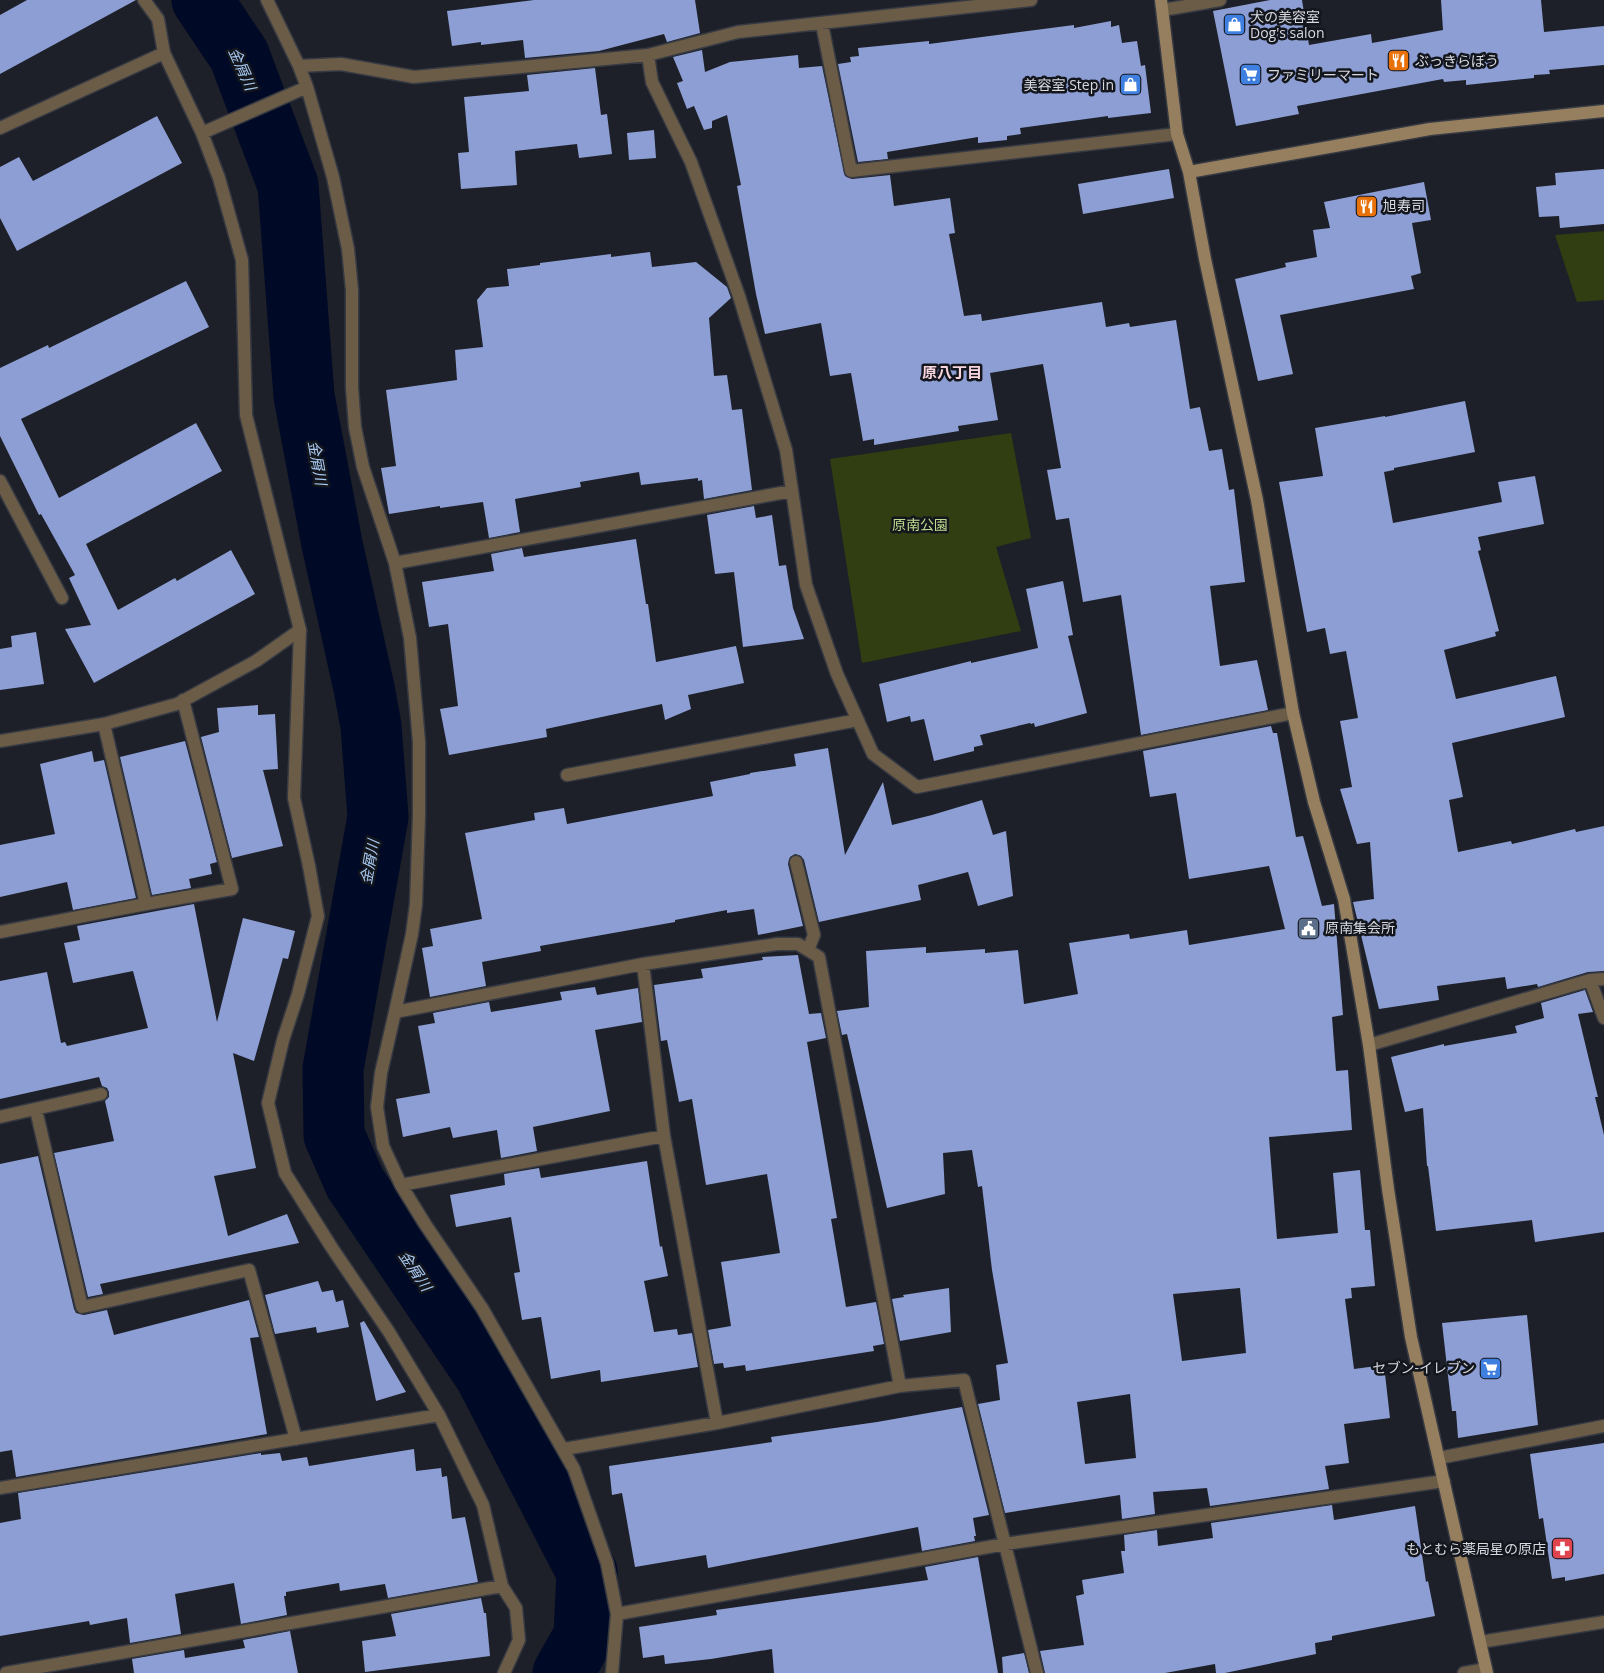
<svg xmlns="http://www.w3.org/2000/svg" width="1604" height="1673" font-family="'Open Sans','Noto Sans JP',sans-serif">
<style>
.green{fill:#303e12}
.lines{fill:none;stroke-linecap:round;stroke-linejoin:round}
.river{stroke:#000a26;stroke-width:61}
.building{fill:#8c9ed3;fill-rule:evenodd}
.lane-casing{stroke:#373a42;stroke-width:15}
.street-casing{stroke:#373a42;stroke-width:15}
.secondary-casing{stroke:#373a42;stroke-width:15}
.lane{stroke:#6b5c48;stroke-width:12}
.street{stroke:#6b5c48;stroke-width:12}
.secondary{stroke:#967f5e;stroke-width:12}
.labels{text-anchor:middle;stroke-width:5;stroke-linejoin:round;paint-order:stroke}
.poi-label{font-size:14px;fill:#d8dae0;stroke:#14161e;text-anchor:start}
.park-label{font-size:14px;fill:#bfdd8c;stroke:#14161e}
.water-label{font-size:15px;font-style:italic;fill:#aacbf3;stroke:#14161e}
.neighbourhood-label{font-size:15px;font-weight:bold;fill:#f8d5dd;stroke:#14161e}
</style>
<rect width="100%" height="100%" fill="#1d2028"/>
<!-- green -->
<path class="green" d="M1604 231V300L1577 302 1555 235Z
M1011 433 1031 538 996 547 1021 631 862 663 830 459Z"/>
<g class="lines">
<!-- river -->
<path class="river" d="M202 0 239 55 288 185 304 396 332 544 364 688 371 726 378 817 333 1069 334 1135 355 1183 485 1375 587 1572 584 1636 563 1673"/>
</g>
<!-- building -->
<path class="building" d="M27 0H136L0 74V15Z
M534 0H695L700 33 667 42 664 34 599 51 525 58 523 40 481 45V42L452 46 447 11Z
M1270 0H1302L1309 45 1371 34 1372 43 1443 30 1441 0H1541L1544 32 1604 26V65L1549 70 1550 74 1534 75V78L1466 85V80L1444 82 1443 79 1297 106 1299 114 1236 126 1213 11Z
M1111 21V27L1119 25 1122 43 1137 41 1141 66 1145 65 1151 113 1108 118V116L1020 128 1021 134 1007 136V140L978 143V137L887 152 888 159 858 162 838 64 851 62 850 57 859 56 858 48 929 41V44L1074 25V28Z
M702 50 705 72 730 62 798 55 799 68 822 66 845 176 852 179 890 175 894 206 950 198 955 233 949 234 964 316 981 314 982 321 1102 302 1106 327 1129 323 1130 327 1176 320 1190 409 1200 407 1209 451 1222 449 1229 490 1234 489 1245 582 1210 586 1220 666 1257 660 1268 710 1141 735 1121 595 1083 602 1069 518 1056 520 1047 470 1061 468 1043 364 990 373 998 420 958 426 959 431 874 445V439L863 441 851 373 830 376 821 323 765 334 756 294 737 186 741 185 727 115 712 121V128L704 130 694 106 687 109 677 83 683 81 673 57Z
M595 68 601 115 607 114 612 154 579 158 577 144 515 151 517 185 461 189 458 153 469 152 464 97 529 91 527 75Z
M157 116 182 163 17 251 0 218V167L19 157 33 181Z
M654 130 656 158 629 160 627 133Z
M1169 169 1174 198 1083 214 1078 184Z
M1604 169V224L1560 228 1559 216 1539 217 1536 187 1556 185 1555 173Z
M1424 182 1431 220 1412 223 1421 273 1411 276 1414 289 1280 315 1293 374 1258 381 1235 279 1286 267 1285 263 1317 257 1313 230 1330 228 1324 202Z
M650 252 652 267 696 262 727 287 731 298 709 318 714 376 727 375 732 410 742 409 752 490 704 499 702 480 698 481V478L641 485 639 472 580 482 581 487 515 499 520 532 489 538 483 502 440 508V506L389 514 381 468 396 466 386 390 457 380 455 350 483 347 477 300 487 288 509 286 507 269 540 265V263L611 254V257Z
M186 281 209 327 21 419 59 498 196 423 222 471 86 544 118 610 175 578 177 581 231 550 255 594 94 683 65 629 91 625 69 578 75 575 41 514 39 515 0 436V368L48 345 49 348Z
M1465 401 1475 452 1394 468V470L1384 472 1393 523 1502 502 1498 482 1535 476 1544 524 1478 537 1481 550 1478 551 1499 631 1495 632 1496 636 1444 650 1456 699 1556 676 1565 717 1452 743 1463 797 1449 800 1458 852 1511 841 1512 844 1575 829 1576 832 1604 826V971L1588 972 1538 987 1537 984 1507 989 1505 977 1437 986 1439 1000 1379 1009 1353 902 1374 899 1370 842 1357 844 1340 789 1352 787 1340 721 1358 718 1346 651 1330 654 1325 628 1307 632 1279 482 1323 476 1315 428 1385 416V417Z
M754 506 756 518 772 515 779 566 786 565 793 608 804 639 743 647 734 572 715 574 707 515Z
M636 539 646 604H648L656 662 736 646 744 683 688 695 691 709 665 720 662 704 546 729 547 737 449 755 440 709 458 706 448 624 429 627 422 582 494 571 491 554 522 548 524 557Z
M1063 581 1073 635 1068 636 1087 713 1035 727 1034 723 1031 724 1030 723 980 735 983 745 974 747V751L934 761 924 719 911 722 910 716 887 722 879 684 971 661V663L1038 648 1026 589Z
M36 632 44 684 0 690V649L12 647 11 636Z
M258 705V715L275 714 278 769 263 770 283 846 232 858 201 737 219 732 217 708Z
M1271 726 1273 733H1277L1296 837 1303 836 1322 906 1334 904 1343 1015 1332 1017 1336 1071 1348 1070 1352 1130 1269 1137 1277 1239 1338 1233 1333 1173 1360 1170 1365 1230H1370L1375 1286 1351 1288 1352 1298 1345 1299 1354 1369 1384 1365 1390 1418 1344 1424 1349 1463 1325 1466 1329 1489 1210 1506 1207 1488 1153 1492 1155 1514 1122 1519 1120 1495 1005 1513 978 1404 1000 1400 996 1365 1008 1363 992 1270 982 1186 978 1187 972 1150 943 1153 945 1194 887 1208 847 1034 842 1035 837 1011 869 1007 866 951 926 947V953L985 949V953L1018 950 1024 1004 1078 994 1069 943 1129 934 1130 939 1187 930 1189 945 1285 929 1269 866 1189 879 1176 793 1150 797 1143 751ZM1240 1288 1246 1353 1182 1361 1173 1294ZM1130 1394 1136 1458 1085 1464 1077 1402Z
M185 741 217 862 210 864 212 874 189 879 191 888 152 895 120 757Z
M828 748 845 855 883 782 892 825 932 815 982 800 993 835 1006 831 1013 896 978 906 968 872 918 885 921 900 819 922 804 860 801 856 795 854 790 857 788 864 803 926 758 935 754 909 727 913V910L675 920V922L540 946 541 951 482 962 486 986 430 997 422 948 433 946 430 929 482 919 465 833 535 820 534 813 564 808 567 824 713 796 710 782 750 774V773L796 766 794 754Z
M92 751 94 762 104 760 136 898 73 910 67 882 0 897V845L55 834 40 764Z
M194 904 217 1022 243 918 295 931 288 959 283 958 254 1061 233 1053 256 1168 214 1176 228 1236 287 1214 299 1243 100 1284 103 1294 88 1297 54 1153 114 1141 105 1101 109 1097V1092L107 1088 102 1086 99 1077 0 1099V981L47 972 61 1043 65 1042 67 1046 148 1028 133 971 73 983 64 943 80 940 77 926Z
M798 955 809 1014 821 1013 826 1038 807 1042 837 1218 831 1219 846 1307 876 1302 884 1344 873 1346 874 1351 746 1371 745 1365 724 1368 723 1363 714 1364 708 1330 731 1326 721 1262 780 1253 767 1174 706 1185 692 1099 679 1102 667 1040 661 1041 654 985 703 978 701 969 763 960 762 957Z
M595 987 597 995 638 988 642 1022 595 1030 610 1111 533 1127 537 1151 501 1158 497 1130 453 1138 450 1127 403 1137 396 1099 430 1093 418 1026 435 1023 433 1013 489 1002 491 1012 562 1000 560 992Z
M1585 990 1593 1012 1578 1014 1598 1097H1595L1604 1135V1232L1535 1242 1532 1220 1436 1231 1428 1166H1427L1423 1108 1405 1112 1391 1057 1444 1044V1046L1517 1033 1515 1026 1544 1018 1541 1003Z
M38 1156 74 1309 76 1313 84 1315 107 1310 114 1335 249 1300 259 1337 250 1338 267 1434 16 1477 12 1450 0 1452V1164Z
M647 1161 660 1247 662 1246 668 1276 644 1281 654 1332 677 1329 678 1335 692 1333 698 1367 601 1382 600 1370 551 1379 541 1317 522 1320 514 1273 520 1272 511 1217 456 1227 450 1195 505 1185 504 1174 539 1168 541 1178Z
M318 1281 322 1292 333 1290 336 1302 343 1300 349 1327 317 1333 316 1327 275 1334 265 1295Z
M949 1288 951 1332 900 1341 892 1299 904 1297 903 1295Z
M1527 1315 1538 1425 1458 1438 1456 1411H1452L1442 1323Z
M364 1321 406 1392 376 1401 360 1323Z
M962 1407 989 1515 973 1518 976 1536H974L975 1541 922 1551 918 1527 708 1568 706 1555 635 1567 622 1493 612 1495 609 1466 772 1442 771 1437 877 1422Z
M1604 1443V1574L1565 1581V1577L1552 1579 1543 1518 1539 1519 1530 1454Z
M414 1449 416 1471 441 1468 442 1477 447 1476 452 1519 465 1517 478 1582 388 1598 385 1584 340 1591 339 1583 286 1592V1596H284L287 1615 241 1624 234 1583 175 1594 181 1634 130 1643 127 1618 90 1625 89 1621 0 1636V1523L21 1519 18 1493 261 1453V1455L280 1453 282 1461 307 1457 309 1466Z
M1332 1505 1334 1520 1415 1506 1426 1582 1428 1581 1435 1616 1332 1636V1640L1315 1643 1316 1654 1225 1673H1216L1215 1664 1165 1673H1045L1040 1651 1084 1645 1076 1596 1084 1594 1082 1580 1124 1573 1121 1551H1125L1124 1535 1157 1530 1158 1546 1213 1538 1211 1523Z
M978 1557 998 1673H774L772 1649 711 1659 665 1664 664 1655 643 1658 639 1627 717 1615 716 1610 928 1580 925 1567Z
M481 1598 484 1613H486L490 1656 365 1672 362 1641 396 1636 391 1614Z
M290 1631 298 1673H134L132 1659 184 1650 185 1658 245 1648 243 1640Z
M1024 1653 1029 1673H1003L1002 1657Z"/>
<g class="lines">
<defs>
<path id="lane" d="M300 630 294 798 309 866
M104 724 146 904"/>
<path id="street" d="M267 0 299 66 307 87 333 177 348 249 352 290V388L355 427 363 467 395 563 410 638 419 742V815L416 904 412 934 395 1012
M1163 10 1220 0
M822 24 851 171 1177 134
M648 55 652 82 691 162 739 296 786 450 806 585 837 674 873 754 917 787 1293 713
M299 66 341 64 414 77 648 55 738 32 1031 0
M0 128 164 53
M202 133 307 87
M0 481 62 598
M395 563 792 491
M0 741 104 724 177 704 256 661 300 630 246 415 242 260 219 178 202 133 164 53 158 19 144 0
M567 775 858 720
M796 862 814 935 808 950
M309 866 318 916 298 994 283 1040 268 1103 285 1173 332 1248 389 1332 439 1415 483 1505 502 1586 516 1608 519 1640 504 1673
M0 932 146 904 232 889 183 700
M643 964 664 1136 717 1423
M1590 980 1604 1018
M1369 1045 1590 980 1604 979
M36 1110 82 1307 249 1270 296 1439
M0 1117 101 1094
M401 1185 664 1136
M564 1449 717 1423 900 1386 964 1380 1037 1673
M1439 1458 1604 1426
M0 1488 439 1415
M617 1614 1005 1544 1444 1481
M1480 1642 1604 1622
M6 1673 502 1586
M612 1673 617 1614 607 1563 574 1469 482 1308 425 1224 401 1185 383 1146 377 1107 381 1073 395 1012 643 964 777 944H798L819 957 900 1386
M1464 1673 1486 1669"/>
<path id="secondary" d="M1161 0 1177 134 1189 172 1205 259 1257 500 1293 713 1314 802 1344 899 1369 1045 1388 1189 1411 1337 1487 1673
M1189 172 1430 129 1604 111"/>
</defs>
<!-- lane casing -->
<use href="#lane" class="lane-casing"/>
<!-- street casing -->
<use href="#street" class="street-casing"/>
<!-- secondary casing -->
<use href="#secondary" class="secondary-casing"/>
<!-- lane -->
<use href="#lane" class="lane"/>
<!-- street -->
<use href="#street" class="street"/>
<!-- secondary -->
<use href="#secondary" class="secondary"/>
</g>
<!-- icons -->
<defs>
<symbol id="shop-square" viewBox="-11 -11 22 22"><rect x="-9" y="-9" width="18" height="18" rx="4" fill="#3f7fe0" stroke="#14161e"/><path d="M-5-2.5h2.3a2.7 3.5 0 0 1 5.4 0H5L5.5 6h-11ZM-1.5-2.5h3a1.5 2.3 0 0 0-3 0Z" fill="#fff"/></symbol>
<symbol id="restaurant-square" viewBox="-11 -11 22 22"><rect x="-9" y="-9" width="18" height="18" rx="4" fill="#e8710a" stroke="#14161e"/><path d="M-5-6h1v4h1v-4h1v4h1v-4h1v5L-1.5 .5V6h-2V.5L-5-1ZM5-6V6H3V1.5H1.5Q1.5-4 5-6Z" fill="#fff"/></symbol>
<symbol id="supermarket-square" viewBox="-11 -11 22 22"><rect x="-9" y="-9" width="18" height="18" rx="4" fill="#3f7fe0" stroke="#14161e"/><path d="M-6-5.5h2.5l.6 2H6L4.5 2H-2.5L-4.4-4H-6ZM-1.5 3.2a1.3 1.3 0 1 0 .1 0ZM3 3.2a1.3 1.3 0 1 0 .1 0Z" fill="#fff"/></symbol>
<symbol id="civic-square" viewBox="-11 -11 22 22"><rect x="-9" y="-9" width="18" height="18" rx="4" fill="#5c6f8a" stroke="#14161e"/><path d="M-.6-6.5H3V-4.5H.6V-3L4-1V1h2V6H-6V1h2V-1L-.6-3ZM-1.2 2.5V6h2.4V2.5Z" fill="#fff"/></symbol>
<symbol id="pharmacy-square" viewBox="-11 -11 22 22"><rect x="-9" y="-9" width="18" height="18" rx="4" fill="#e0444e" stroke="#14161e"/><path d="M-2-6h4v4h4v4h-4v4h-4v-4h-4v-4h4Z" fill="#fff"/></symbol>
</defs>
<g fill-rule="evenodd">
<use href="#shop-square" x="1222" y="12" width="25" height="25"/>
<use href="#restaurant-square" x="1386" y="48" width="25" height="25"/>
<use href="#supermarket-square" x="1238" y="62" width="25" height="25"/>
<use href="#shop-square" x="1118" y="72" width="25" height="25"/>
<use href="#restaurant-square" x="1354" y="194" width="25" height="25"/>
<use href="#civic-square" x="1296" y="916" width="25" height="25"/>
<use href="#supermarket-square" x="1478" y="1356" width="25" height="25"/>
<use href="#pharmacy-square" x="1550" y="1536" width="25" height="25"/>
</g>
<g class="labels">
<!-- poi labels -->
<g class="poi-label">
<text x="1250" y="22">犬の美容室<tspan x="1250" dy="16">Dog's salon</tspan></text>
<text x="1415" y="66">ぶっきらぼう</text>
<text x="1267" y="80">ファミリーマート</text>
<text x="1114" y="90" text-anchor="end">美容室 Step in</text>
<text x="1383" y="211">旭寿司</text>
<text x="1325" y="933">原南集会所</text>
<text x="1475" y="1373" text-anchor="end">セブン-イレブン</text>
<text x="1546" y="1554" text-anchor="end">もとむら薬局星の原店</text>
</g>
<!-- park labels -->
<g class="park-label">
<text x="920" y="530">原南公園</text>
</g>
<!-- water labels -->
<g class="water-label">
<text transform="translate(242 69) rotate(66)" y="5">金屑川</text>
<text transform="translate(317 463) rotate(80)" y="5">金屑川</text>
<text transform="translate(370 862) rotate(-80)" y="5">金屑川</text>
<text transform="translate(415 1271) rotate(56)" y="5">金屑川</text>
</g>
<!-- neighbourhood labels -->
<g class="neighbourhood-label">
<text x="952" y="378">原八丁目</text>
</g>
</g>
</svg>
